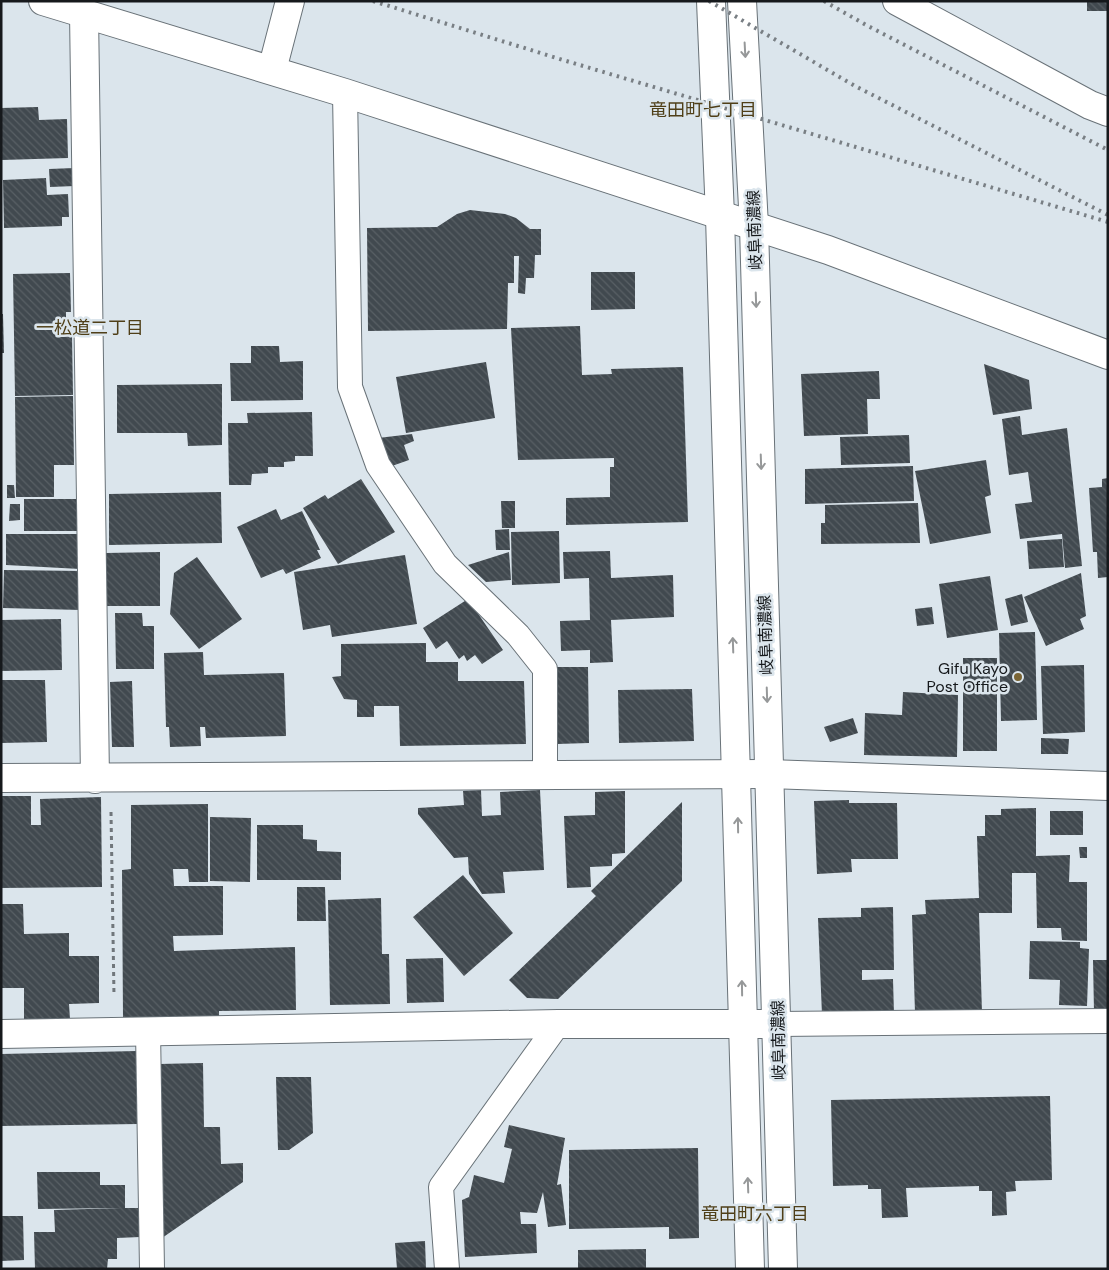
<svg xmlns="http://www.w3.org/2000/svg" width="1109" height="1270" font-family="'DM Sans','Noto Sans JP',sans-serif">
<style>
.building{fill:url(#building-back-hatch)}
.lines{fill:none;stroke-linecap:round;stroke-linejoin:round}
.lane-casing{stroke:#697278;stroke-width:26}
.street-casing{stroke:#697278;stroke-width:30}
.secondary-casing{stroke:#697278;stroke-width:30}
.primary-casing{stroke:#697278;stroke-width:30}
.path{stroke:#70767b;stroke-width:3;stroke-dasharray:4 4;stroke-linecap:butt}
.lane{stroke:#fff;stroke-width:24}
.street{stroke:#fff;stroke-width:28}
.secondary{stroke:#fff;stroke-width:28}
.primary{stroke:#fff;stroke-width:28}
.rail{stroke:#797f84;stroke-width:4;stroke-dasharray:2.5 5;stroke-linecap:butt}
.oneway{stroke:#969899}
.poi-dot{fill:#7a6535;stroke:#dbe5ec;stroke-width:2}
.labels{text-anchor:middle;stroke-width:5;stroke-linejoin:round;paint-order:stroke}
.street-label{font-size:16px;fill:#16191c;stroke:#dbe5ec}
.poi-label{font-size:16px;fill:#16191c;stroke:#dbe5ec;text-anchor:end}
.neighbourhood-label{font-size:18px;fill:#4f3f18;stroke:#dbe5ec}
</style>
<defs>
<pattern id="building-back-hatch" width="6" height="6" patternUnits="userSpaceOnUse" patternTransform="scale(1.25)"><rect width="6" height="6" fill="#41494f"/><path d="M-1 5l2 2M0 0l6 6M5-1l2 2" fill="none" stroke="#596065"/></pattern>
</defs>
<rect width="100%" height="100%" fill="#dbe5ec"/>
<!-- building -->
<path class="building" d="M1087 1H1108V11H1087Z
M38 107 39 120 67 119 68 158 2 160 1 108Z
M74 168 75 186 50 187 49 169Z
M46 178 47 195 68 194 69 217H62V226L4 228 3 180Z
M470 210 505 214 516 218 530 229H541V255H535L534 278H526L525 294 518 293 519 256H514V283H508L507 329 368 331 367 228 437 227 457 214Z
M591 272H635V309L591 310Z
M70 273 71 312H66V336H72L73 395 15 396 13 274Z
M1 314H3L4 353H1Z
M580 326 582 375 612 374 611 369 683 367 688 522 566 525V498L610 497V467H614V458L518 460 511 328Z
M251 346H279L280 362 303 361V400L231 401 230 363H251Z
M486 362 495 418 406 433 396 377Z
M984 364 1029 380 1032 409 993 415Z
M879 371 880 399H867L868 434 804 436 801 374Z
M222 384V445L188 446 187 433H117V385Z
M73 396 74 465H54V497H16L15 397Z
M312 412 313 456H295V461L284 462V467H268V473L252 474 251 485H229L228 423H248L247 413Z
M1020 416 1022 435 1067 428 1082 566 1065 568 1062 534 1020 539 1015 504 1032 502 1028 472 1009 475 1002 419Z
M412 434 414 441 404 445 409 460 389 467 378 438Z
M909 435 910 463 841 465 840 437Z
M986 460 991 495 985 497 991 533 930 544 915 471Z
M913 466 914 501 805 504V469Z
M1108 478V577L1098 578 1097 552H1093L1089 488 1102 487V479Z
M361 479 395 532 338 564 303 508 325 495 328 499Z
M7 485H14L15 498H7Z
M221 492 222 543 109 545V494Z
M24 499H81V531H24Z
M501 501H515V528H502Z
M918 503 920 543 821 544V523H825V505Z
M10 504H20V520L9 521Z
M276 509 281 520 302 511 320 550H317L321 558 286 574 283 569 261 578 237 527Z
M509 529 510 550H496L495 530Z
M559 531 560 583 512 585 511 532Z
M6 534H81L80 569 6 565Z
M1062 539 1064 567 1029 569 1027 541Z
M610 551 611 578 673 575 674 617 611 620 613 662 590 663V650L561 651 560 621 590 620 589 578 564 579 563 552Z
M160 552V606H106V553Z
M509 552 511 580 486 582 468 565Z
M405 555 417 624 332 637 330 625 303 630 294 572Z
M197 557 242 619 199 649 170 614 174 573Z
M4 570 81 571V610L3 608Z
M1081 573 1086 616 1080 619 1084 629 1046 646 1024 597Z
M990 576 998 630 947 638 939 584Z
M1022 594 1028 622 1011 626 1005 599Z
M468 599 503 650 482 664 475 655 467 661 464 655 459 659 447 641 436 649 423 628Z
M932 607 934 624 917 626 915 609Z
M115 613H142L143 626H154V669H116Z
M61 619 62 670 1 671V620Z
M1035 632 1037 720 1001 721 999 633Z
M426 643V662H458V681H524L526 744 400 746 399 706H374V717H357V700L344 699 332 677 341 676V644Z
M203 652 204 675 284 673 286 736 206 738 205 727H200L201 746 170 747 169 727H166L164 653Z
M963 658H997V751H963Z
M1084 665 1085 732 1043 734 1041 666Z
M555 667H588L589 743 557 744Z
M1 680H45L47 742 1 743Z
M132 681 134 747H112L110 682Z
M692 689 694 741 619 743 618 690Z
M903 692 958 695 957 757 864 755 865 713 902 715Z
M853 718 858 733 830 742 824 727Z
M1041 738 1069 739 1068 754H1041Z
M481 790 482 816 501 815 500 792 540 790 544 870 503 872 505 893 482 894 469 874 468 857 454 858 418 814V808L464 805 463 791Z
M625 791V853L612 854V866L590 867 591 887 567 888 564 816 595 815V792Z
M1 796H31V825H41L40 799 101 797 102 887 1 888Z
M849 800V803H897L898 859H851L852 872 817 874 814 801Z
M682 802V881L558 999 527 998 509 980 596 896 591 891Z
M208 804V882H189L188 869H173L174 886H223V935L173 936 174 951 295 947 296 1010 219 1011V1016L123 1018 122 870 131 869V805Z
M1036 808V856L1070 855 1069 882H1087V941L1062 940 1061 928H1037L1036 873H1012V913H979L982 1013H915L912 915 926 914 925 900 979 898 977 836H985V815H1001V809Z
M1050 811H1083V835H1050Z
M210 817 251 818 250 882 210 881Z
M257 825H303V839L317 840V851L341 852V880H257Z
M1079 847H1087V858H1080Z
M463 875 513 933 464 976 413 917Z
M297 887H325L326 921H297Z
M381 898 382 954H389L390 1004 330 1005 328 900Z
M1 904H23L24 934 69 933V956H99V1003L69 1004 70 1019 24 1020V988H1Z
M893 907 894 970H862V980L893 979 894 1014 822 1015 818 918 861 917V908Z
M1030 941 1080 942V948L1089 949 1087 1006 1059 1005 1060 980 1029 979Z
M443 958 444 1002 407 1003 406 959Z
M1093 960H1108V1011L1094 1012Z
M137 1051 138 1124 1 1126V1054Z
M203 1063 204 1127H220L221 1164 243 1163V1182L162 1238 159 1064Z
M276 1077H311L313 1133 289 1150H278Z
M1050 1096 1052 1180 1015 1181 1016 1191 1006 1192 1007 1215 992 1216V1191H979V1186L906 1188 908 1217 882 1218 881 1189H868V1185L833 1186 831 1100Z
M509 1125 565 1138 557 1185 561 1184 566 1225 548 1227 543 1192 537 1213 520 1212 521 1224H536L537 1253 465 1257 462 1200 469 1197 474 1175 504 1183 512 1149 504 1147Z
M698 1148 699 1238 669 1239V1227L569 1229V1150Z
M37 1172H100V1185H125V1208H140V1237L117 1238V1259H108L107 1269H35L34 1232H55L54 1210 121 1208 38 1209Z
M1 1216H23L24 1260 1 1261Z
M425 1241 426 1269H397L395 1243Z
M646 1249V1269H578V1250Z"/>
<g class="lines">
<defs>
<path id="lane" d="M345 93 350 387 378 465 445 564 518 635 545 669V775
M777 1024 1108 1021
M148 1031 152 1269
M447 1269 441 1187 558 1024"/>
<path id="street" d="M84 13 95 779
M272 70 290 1
M1 778 769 774 1108 786
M1 1034 558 1024H777"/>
<path id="secondary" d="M43 1 345 93 828 250 1108 355
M897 1 1090 105 1108 112"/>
<path id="primary" d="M711 1 720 216 750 1269
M742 1 754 226 783 1269"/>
</defs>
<!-- lane casing -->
<use href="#lane" class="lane-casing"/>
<!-- street casing -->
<use href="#street" class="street-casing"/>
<!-- secondary casing -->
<use href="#secondary" class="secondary-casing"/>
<!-- primary casing -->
<use href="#primary" class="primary-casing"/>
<!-- path -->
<path class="path" d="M111 812 114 996"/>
<!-- lane -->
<use href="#lane" class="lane"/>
<!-- street -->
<use href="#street" class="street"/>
<!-- secondary -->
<use href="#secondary" class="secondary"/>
<!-- primary -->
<use href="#primary" class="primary"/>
<!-- rail -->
<path class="rail" d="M373 1 563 60 1108 222
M709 1 855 86 1108 215
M824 1 866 25 1108 150"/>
</g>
<!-- one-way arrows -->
<defs><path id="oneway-shaft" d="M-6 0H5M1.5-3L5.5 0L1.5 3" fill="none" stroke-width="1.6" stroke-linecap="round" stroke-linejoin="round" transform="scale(1.25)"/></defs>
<g class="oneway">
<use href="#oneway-shaft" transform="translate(745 50) rotate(87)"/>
<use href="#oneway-shaft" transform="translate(756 300) rotate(88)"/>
<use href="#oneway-shaft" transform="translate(761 462) rotate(88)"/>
<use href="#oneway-shaft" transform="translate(733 645) rotate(-92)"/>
<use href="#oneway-shaft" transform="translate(767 695) rotate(88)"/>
<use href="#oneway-shaft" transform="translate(738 825) rotate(-91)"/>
<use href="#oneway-shaft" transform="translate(742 988) rotate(-91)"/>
<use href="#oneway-shaft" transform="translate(748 1185) rotate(-92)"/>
</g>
<!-- markers -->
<circle class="poi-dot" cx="1018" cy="677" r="5"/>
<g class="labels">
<!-- street labels -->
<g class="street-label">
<text transform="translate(754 230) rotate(-92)" y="6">岐阜南濃線</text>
<text transform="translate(765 635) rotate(-92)" y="6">岐阜南濃線</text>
<text transform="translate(778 1040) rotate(-91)" y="6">岐阜南濃線</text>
</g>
<!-- poi labels -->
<g class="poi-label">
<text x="1008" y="674">Gifu Kayo<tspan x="1008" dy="18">Post Office</tspan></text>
</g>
<!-- neighbourhood labels -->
<g class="neighbourhood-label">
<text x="703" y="116">竜田町七丁目</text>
<text x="90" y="334">一松道二丁目</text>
<text x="755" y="1220">竜田町六丁目</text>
</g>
</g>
<!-- border -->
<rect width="1109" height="1270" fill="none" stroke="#16191c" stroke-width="5"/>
</svg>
